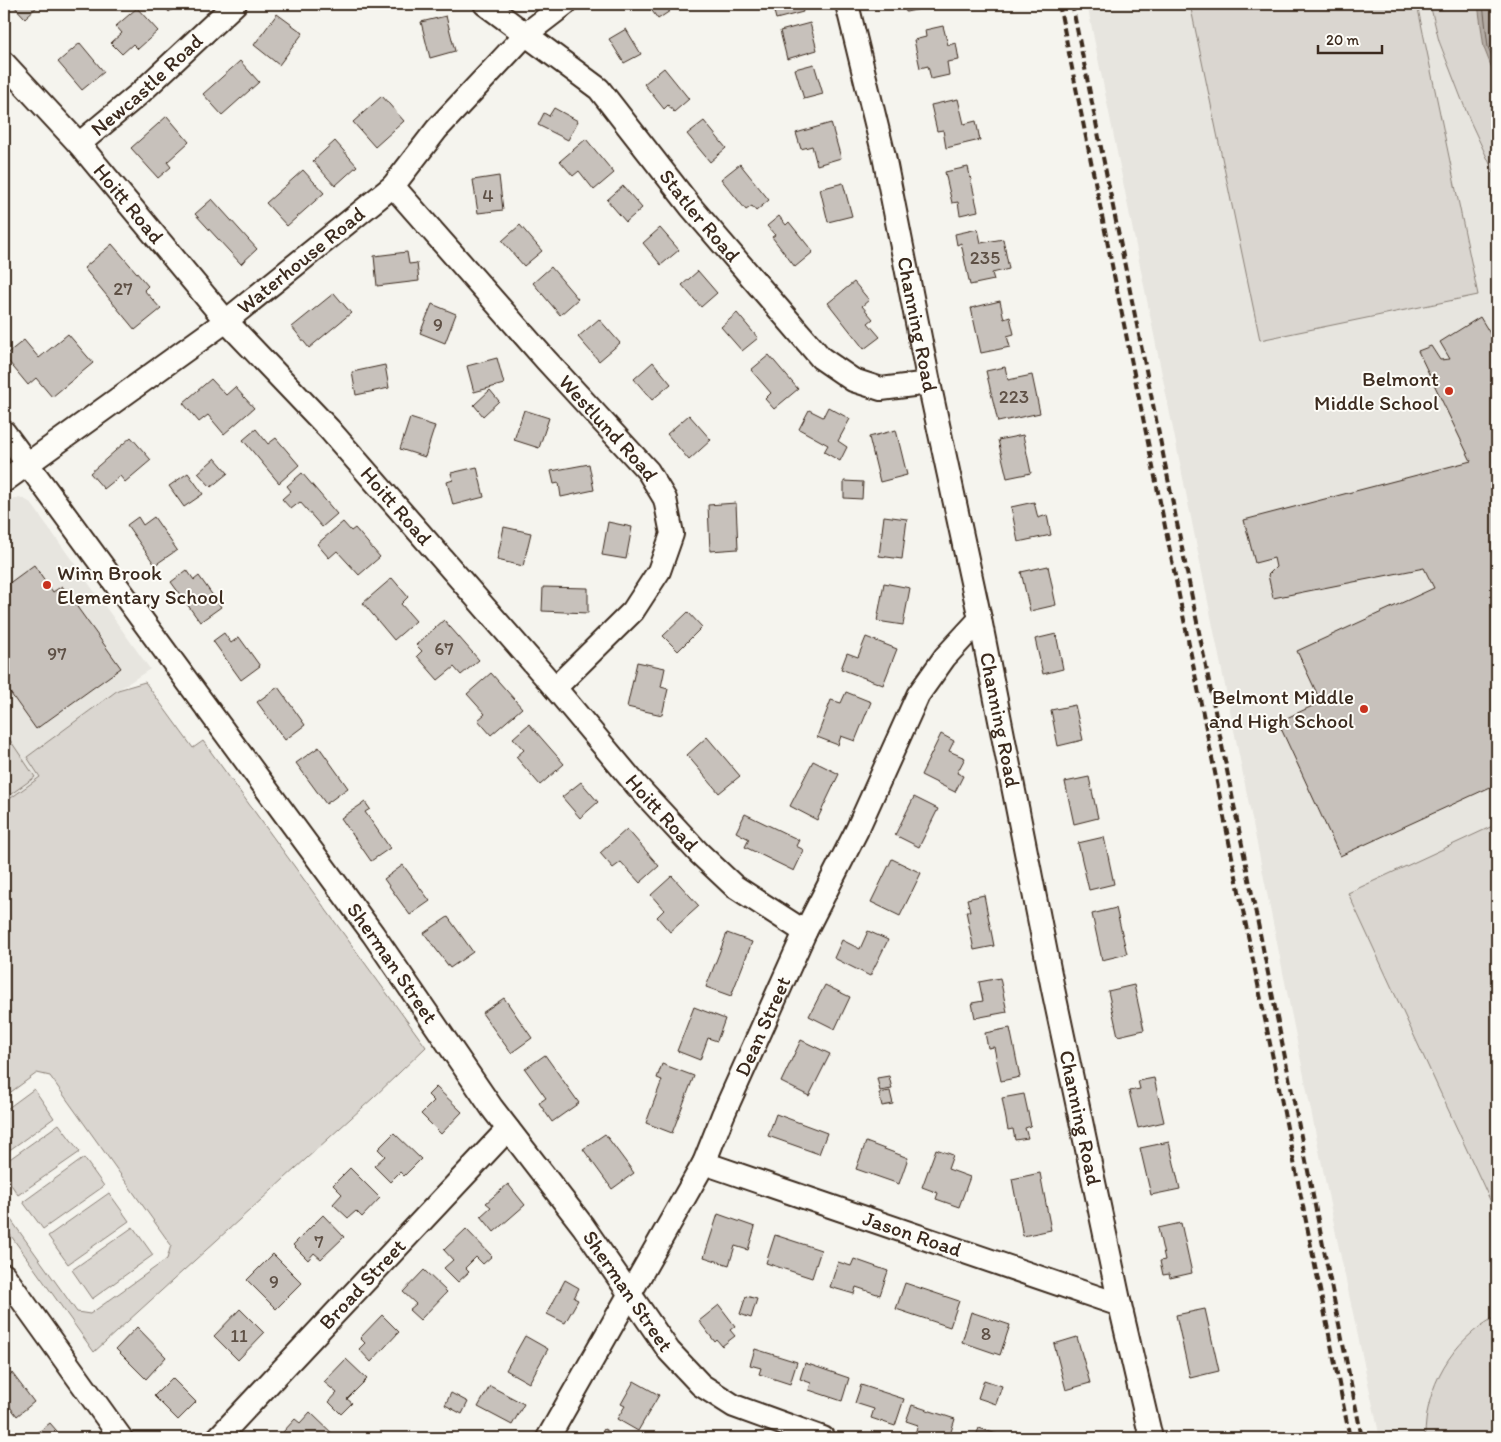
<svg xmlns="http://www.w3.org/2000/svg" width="1501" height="1442" font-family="Itim,sans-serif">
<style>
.built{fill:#e7e5df}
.green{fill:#dad6d0;stroke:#8a8077}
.water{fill:#b4aca4;stroke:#84786e}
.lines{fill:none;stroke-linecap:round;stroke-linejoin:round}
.shore{stroke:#6b5e54;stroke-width:1}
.building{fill:#c7c1bb;stroke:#3b2a1e}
.minor-casing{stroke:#3b2a1e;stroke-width:26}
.minor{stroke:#fdfcf7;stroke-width:22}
.rail{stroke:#3b2a1e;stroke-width:4;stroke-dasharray:8 4;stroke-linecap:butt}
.poi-dot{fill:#c8321e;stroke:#fdfcf7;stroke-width:2}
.labels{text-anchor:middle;stroke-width:4;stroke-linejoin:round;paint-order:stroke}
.number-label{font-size:19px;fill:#5e5045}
.street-label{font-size:21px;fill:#3b2a1e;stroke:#fdfcf7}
.poi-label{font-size:21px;fill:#3b2a1e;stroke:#fdfcf7;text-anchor:end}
</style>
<rect width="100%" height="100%" fill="#f5f4ee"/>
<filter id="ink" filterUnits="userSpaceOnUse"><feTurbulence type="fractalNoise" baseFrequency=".02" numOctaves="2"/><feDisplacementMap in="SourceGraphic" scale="10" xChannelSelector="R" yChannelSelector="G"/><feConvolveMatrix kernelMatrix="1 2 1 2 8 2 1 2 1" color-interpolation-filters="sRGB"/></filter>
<g filter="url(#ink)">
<!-- built -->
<path class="built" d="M1087 4H1430L1439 41 1470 121 1497 179V1438H1380L1337 1239Z
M17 498 24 499 31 503 150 669 118 690 28 757 40 777 4 803V504L9 500Z"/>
<!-- green -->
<path class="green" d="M1190 4H1417L1478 295 1260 340Z
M1430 4H1497V179L1470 121 1439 41Z
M145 682 193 748 203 741 426 1047 373 1098 94 1352 4 1226V1210L77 1312 90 1314 167 1259 171 1245 50 1076 37 1073 4 1097V803L40 777 27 757 118 690Z
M10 740 35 777 4 799V744Z
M1497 824V1215L1348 893Z
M34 1089 54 1118 4 1154V1111Z
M59 1124 80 1152 18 1195 4 1174V1163Z
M84 1158 104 1186 43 1229 23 1202Z
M109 1193 129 1221 68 1264 48 1236Z
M133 1227 153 1255 92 1299 72 1270Z
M1497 1316V1438H1425C1425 1387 1451 1340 1497 1316Z"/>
<!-- water -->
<path class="water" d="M1478 4H1497V81L1484 48Z"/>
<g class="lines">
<!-- shore -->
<path class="shore" d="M1483 4 1488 47 1497 68"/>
</g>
<!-- building -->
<path class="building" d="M12 4H40L25 18Z
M162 4H179L169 12Z
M647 4H666L670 11 658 19Z
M772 4H801L803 12 776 19Z
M904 4H934L935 6 906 12Z
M137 8 158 31 138 49 133 44 122 54 111 43 122 33 116 26Z
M277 14 303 33 279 65 254 45Z
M446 16 455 51 430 58 421 22Z
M810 23 817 50 787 59 780 31Z
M943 26 948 45 956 43 959 60 947 62 949 75 931 79 928 66 920 68 914 40 926 37 925 30Z
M626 29 641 54 624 63 609 39Z
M80 43 104 72 82 90 58 62Z
M240 61 259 82 222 115 203 94Z
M814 64 823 94 804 99 795 69Z
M664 68 689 99 674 112 668 105 664 109 644 84Z
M382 96 404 121 375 147 353 122Z
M958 99 964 124 976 121 980 140 946 148 943 130 937 131 931 105Z
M554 108 578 121 568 140 538 125 544 113 549 116Z
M167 116 189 142 167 162 171 167 158 178 131 148Z
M704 121 726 148 710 162 687 134Z
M831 123 841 158 817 165 812 146 801 149 796 133Z
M586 139 614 173 594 190 579 171 573 176 560 161Z
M335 141 357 166 335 186 313 161Z
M740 164 769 200 756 211 752 206 746 210 721 179Z
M968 167 978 211 960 215 958 202 952 203 945 172Z
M303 170 324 193 287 226 266 203Z
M499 176 503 210 478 213 473 180Z
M843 183 852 216 828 222 820 189Z
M623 186 642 208 626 222 607 200Z
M212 199 257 249 241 264 195 214Z
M779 216 786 225 789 222 813 252 795 267 772 237 775 235 767 226Z
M520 225 542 251 524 266 502 241Z
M660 228 679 250 661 265 643 243Z
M978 229 981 243 1003 239 1009 269 992 273 994 280 970 285 961 243 957 245 955 234Z
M112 244 148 286 144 290 161 309 135 330 84 268Z
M407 252 409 264 417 263 419 281 377 286 374 256Z
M551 267 578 299 560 315 533 283Z
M698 271 717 293 701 307 682 285Z
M854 282 869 300 862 306 873 319 868 323 880 337 864 349 828 303Z
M334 293 351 313 309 348 292 327Z
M1000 301 1004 319 1010 317 1014 334 1007 336 1010 347 981 353 971 308Z
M432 304 456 314 445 343 420 333Z
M737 313 758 338 742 351 721 327Z
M1480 317 1497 345V784L1340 856 1278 722 1321 702 1297 651 1434 588 1424 568 1273 598 1268 575 1276 567 1274 558 1255 563 1244 520 1471 461 1418 351 1431 346 1440 360 1450 359 1440 342Z
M599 319 620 343 599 361 578 337Z
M68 334 93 363 52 397 36 378 28 385 4 356 24 340 39 358Z
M769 355 798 389 774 409 765 399 771 393 751 370Z
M497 358 504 384 474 392 467 366Z
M653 362 671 384 652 400 634 379Z
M385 365 389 388 356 395 352 372Z
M1005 367 1008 380 1032 375 1040 413 998 422 986 371Z
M211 379 226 395 235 387 254 408 224 434 208 415 199 422 183 403Z
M490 390 499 401 483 416 474 405Z
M828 407 850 419 838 441 847 447 840 461 824 452 828 445 799 429 809 410 823 417Z
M524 410 549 418 539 448 514 440Z
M689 415 711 440 689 460 667 434Z
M410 418 435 426 425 457 400 449Z
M256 429 268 444 276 438 299 465 279 483 243 440Z
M896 430 907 475 880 482 869 437Z
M1023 435 1031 473 1007 478 998 440Z
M131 437 151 460 125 482 120 476 104 489 90 473Z
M215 458 228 473 211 487 198 473Z
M589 464 594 490 561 497 559 483 554 484 551 471Z
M477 467 484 497 453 505 447 482 453 480 451 473Z
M188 473 203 494 184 507 169 486Z
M302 473 337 514 322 527 300 502 291 509 282 499 291 491 287 486Z
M844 481 863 482 862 499 844 498Z
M1034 502 1038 518 1047 515 1051 535 1018 542 1011 507Z
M736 503 738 549 710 551 708 505Z
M884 516 907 519 902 559 879 556Z
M138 517 143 525 154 517 177 550 155 565 127 525Z
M343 522 351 531 355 528 380 557 359 575 337 551 329 558 317 544Z
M608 522 632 527 626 559 602 555Z
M504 527 531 533 523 566 497 560Z
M34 565 53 592 62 586 121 668 36 729 4 684V587Z
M1048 566 1056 605 1030 611 1021 572Z
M187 570 194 580 199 576 221 607 200 622 171 582Z
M392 578 408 597 401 604 416 621 394 640 363 603Z
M884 583 910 588 903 625 877 621Z
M543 587 588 588V613L542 611Z
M688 612 702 627 678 651 663 636Z
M444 620 479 660 461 675 454 667 438 680 417 656 422 651 416 645Z
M224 633 231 643 239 637 260 666 241 680 213 641Z
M1056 634 1063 669 1043 674 1035 639Z
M866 637 897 649 883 685 841 669 847 653 858 657Z
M637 662 665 668 661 687 668 689 662 715 627 707Z
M491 673 522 708 491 735 478 720 485 714 467 694Z
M278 687 305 725 285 740 257 702Z
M846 692 871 702 855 741 841 736 838 745 817 737 831 700 841 703Z
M1075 705 1083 740 1058 746 1051 710Z
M529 724 564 764 540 785 516 757 524 750 513 738Z
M941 734 954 741 949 751 965 758 957 773 963 776 955 792 921 775Z
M707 737 740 776 719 793 687 755Z
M319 747 348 788 326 804 296 763Z
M813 761 839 774 817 820 790 806Z
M1089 777 1098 818 1074 824 1065 782Z
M581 782 598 802 580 818 562 797Z
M914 797 938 809 919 847 895 835Z
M365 802 370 809 365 812 390 848 371 861 341 818Z
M745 814 799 840 796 846 804 850 794 871 745 847 749 839 736 832Z
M627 829 659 866 640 883 621 862 613 868 600 853Z
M1104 837 1114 884 1089 890 1078 843Z
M892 859 921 873 900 916 871 902Z
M403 865 430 901 410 915 384 879Z
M672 876 699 906 670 932 657 917 664 910 651 895Z
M984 895 994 946 974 950 966 911H970L967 899Z
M1116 908 1127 954 1102 960 1092 914Z
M448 917 473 952 450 968 424 933Z
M868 931 888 940 870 976 834 958 842 940 860 949Z
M727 933 752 942 731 996 706 987Z
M1000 978 1007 1012 975 1018 972 1003 983 1001 979 982Z
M825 985 850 997 835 1029 809 1016Z
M1134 985 1144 1030 1118 1036 1108 991Z
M504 998 532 1038 511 1053 482 1013Z
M694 1007 725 1019 717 1041 708 1038 700 1060 677 1051Z
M1010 1028 1020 1077 1001 1081 994 1047 988 1048 985 1033Z
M801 1040 830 1054 809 1096 781 1082Z
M545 1055 579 1103 552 1122 539 1103 546 1098 525 1069Z
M662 1064 694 1076 672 1133 646 1123 662 1080 657 1078Z
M889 1076 892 1089 880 1091 877 1078Z
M1154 1078 1164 1122 1138 1128 1129 1091 1140 1089 1138 1081Z
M436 1087 462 1112 441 1134 421 1114 434 1101 428 1095Z
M890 1091 893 1104 882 1106 879 1093Z
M1024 1094 1031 1126 1025 1128 1028 1138 1015 1140 1013 1129 1008 1130 1002 1098Z
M776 1114 827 1133 819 1154 768 1136Z
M394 1133 421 1159 404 1176 400 1172 390 1182 374 1166 385 1156 378 1149Z
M605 1134 634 1173 612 1189 583 1149Z
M866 1142 908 1158 899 1184 856 1169Z
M1169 1142 1180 1189 1151 1195 1140 1148Z
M936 1149 953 1155 948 1169 970 1177 959 1207 936 1199 938 1193 922 1187Z
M350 1168 380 1198 362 1217 356 1211 348 1218 333 1204 342 1194 333 1185Z
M1040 1173 1051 1230 1023 1236 1012 1179Z
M508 1184 525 1205 494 1232 481 1216 491 1207 486 1203Z
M718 1214 755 1227 748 1250 735 1246 729 1265 704 1257Z
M323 1215 344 1237 321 1259 314 1253 308 1260 293 1245Z
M1181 1223 1192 1273 1170 1278 1169 1274 1163 1275 1160 1261 1165 1260 1158 1228Z
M466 1229 492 1256 483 1264 476 1257 465 1268 469 1272 458 1282 444 1268 453 1260 444 1250Z
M775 1235 821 1250 812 1278 766 1263Z
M273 1254 302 1283 276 1309 247 1280Z
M854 1259 888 1271 880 1295 856 1287 854 1294 830 1287 838 1262 851 1266Z
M424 1270 447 1292 420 1320 409 1310 416 1304 403 1292Z
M565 1280 579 1288 574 1298 578 1300 565 1323 547 1314Z
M905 1283 959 1301 950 1327 896 1309Z
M746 1296 757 1299 751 1318 740 1314Z
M719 1305 735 1326 730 1330 735 1336 722 1346 717 1340 715 1342 699 1321Z
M240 1309 264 1333 238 1360 214 1336Z
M1205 1309 1219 1371 1190 1378 1176 1315Z
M971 1312 1010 1325 1000 1355 962 1342Z
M382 1315 399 1332 371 1362 359 1349 365 1343 360 1338Z
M137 1327 166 1357 146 1379 116 1349Z
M525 1336 548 1349 529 1383 506 1370Z
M1077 1337 1090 1383 1066 1390 1054 1344Z
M755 1349 797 1362 790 1384 759 1374 761 1368 750 1365Z
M346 1359 367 1379 347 1399 352 1403 341 1414 329 1402 337 1393 324 1382Z
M805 1363 849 1378 842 1401 809 1390 811 1383 800 1379Z
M12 1373 34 1402 17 1416 4 1399V1380Z
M172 1378 196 1402 178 1420 154 1396Z
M984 1380 1002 1386 996 1404 978 1398Z
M634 1381 659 1395 638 1431 617 1419 625 1406 621 1404Z
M861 1385 904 1399 895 1426 871 1418 874 1409 855 1403Z
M490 1386 524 1404 512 1425 478 1407Z
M451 1393 468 1402 462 1414 445 1405Z
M912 1405 955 1419 949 1438H930L915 1433 918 1425 906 1421Z
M310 1412 337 1438H289L283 1432 295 1419 300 1423Z
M50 1423 63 1438H33L32 1437Z
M979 1428 1005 1437 1004 1438H975Z
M604 1429 621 1438H599Z"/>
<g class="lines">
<defs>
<g id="minor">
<path id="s1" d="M485 4 599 89 691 207 821 358 853 380 881 389 929 383"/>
<path id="s2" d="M847 4 884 156 929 383 980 619 1053 989 1120 1305 1151 1438"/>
<path id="s3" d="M4 63 79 144 226 321 329 429 555 688 637 786 699 853 734 886 805 932"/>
<path id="s4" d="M79 144 139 94 235 4"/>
<path id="s5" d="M393 186 546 360 648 471 665 499 672 534 659 571 633 611 555 688"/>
<path id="s6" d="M4 432 373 934 492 1108 583 1226 669 1351 701 1385 734 1406 823 1438"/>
<path id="s7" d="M4 481 226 321 393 186 437 129 526 34 565 4"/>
<path id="s8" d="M704 1163 1120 1305"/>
<path d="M4 1275 121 1438"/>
<path id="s9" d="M218 1438 508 1129"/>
<path id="s10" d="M548 1438 704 1163 723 1115 805 932 857 830 918 695 945 657 980 619"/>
</g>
</defs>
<!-- minor casing -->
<use href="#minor" class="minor-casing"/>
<!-- minor -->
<use href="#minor" class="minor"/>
<!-- rail -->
<path class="rail" d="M1059 4 1350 1438
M1072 4 1362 1438"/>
</g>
</g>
<!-- markers -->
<g class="poi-dot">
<circle cx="1449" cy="391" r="5"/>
<circle cx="47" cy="585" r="5"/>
<circle cx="1364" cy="709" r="5"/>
</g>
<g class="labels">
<!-- number labels -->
<g class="number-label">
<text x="488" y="202">4</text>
<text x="985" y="264">235</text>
<text x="123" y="295">27</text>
<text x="438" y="331">9</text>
<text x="1014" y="403">223</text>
<text x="444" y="655">67</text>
<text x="57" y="660">97</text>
<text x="319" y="1248">7</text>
<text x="274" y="1288">9</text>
<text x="986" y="1340">8</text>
<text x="239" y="1342">11</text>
</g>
<!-- street labels -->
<g class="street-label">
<text dy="7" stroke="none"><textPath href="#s4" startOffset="90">Newcastle Road</textPath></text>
<text dy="7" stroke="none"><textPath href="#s3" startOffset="188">Hoitt Road</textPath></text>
<text dy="7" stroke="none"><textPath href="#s1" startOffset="304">Statler Road</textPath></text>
<text dy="7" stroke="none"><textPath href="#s7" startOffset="370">Waterhouse Road</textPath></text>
<text dy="7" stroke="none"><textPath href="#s2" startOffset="328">Channing Road</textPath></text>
<text dy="7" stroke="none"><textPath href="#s5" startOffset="324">Westlund Road</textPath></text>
<text dy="7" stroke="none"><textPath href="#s3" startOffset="592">Hoitt Road</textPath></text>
<text dy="7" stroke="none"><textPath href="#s2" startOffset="732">Channing Road</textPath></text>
<text dy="7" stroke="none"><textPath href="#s3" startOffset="998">Hoitt Road</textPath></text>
<text dy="7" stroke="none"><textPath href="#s6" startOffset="658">Sherman Street</textPath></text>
<text dy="7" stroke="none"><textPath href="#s10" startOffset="465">Dean Street</textPath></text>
<text dy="7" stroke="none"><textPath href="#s2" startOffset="1138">Channing Road</textPath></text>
<text dy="7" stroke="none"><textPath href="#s8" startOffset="220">Jason Road</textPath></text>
<text dy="7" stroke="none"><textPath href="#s9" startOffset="211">Broad Street</textPath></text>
<text dy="7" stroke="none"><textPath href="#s6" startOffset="1062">Sherman Street</textPath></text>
</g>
<!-- poi labels -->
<g class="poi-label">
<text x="1439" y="386">Belmont<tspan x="1439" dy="24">Middle School</tspan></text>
<text x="57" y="580" text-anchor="start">Winn Brook<tspan x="57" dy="24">Elementary School</tspan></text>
<text x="1354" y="704">Belmont Middle<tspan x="1354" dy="24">and High School</tspan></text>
</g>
</g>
<!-- margin -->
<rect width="1501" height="1442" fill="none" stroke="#fdfcf7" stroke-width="20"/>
<rect x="10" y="10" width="1481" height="1422" fill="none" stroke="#3b2a1e" stroke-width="2" filter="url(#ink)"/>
<!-- scale -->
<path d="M1318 45v8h64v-8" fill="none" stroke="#3b2a1e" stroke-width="2.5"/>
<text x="1326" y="45" font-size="15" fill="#3b2a1e" stroke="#fdfcf7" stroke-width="4" paint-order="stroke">20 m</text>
</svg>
